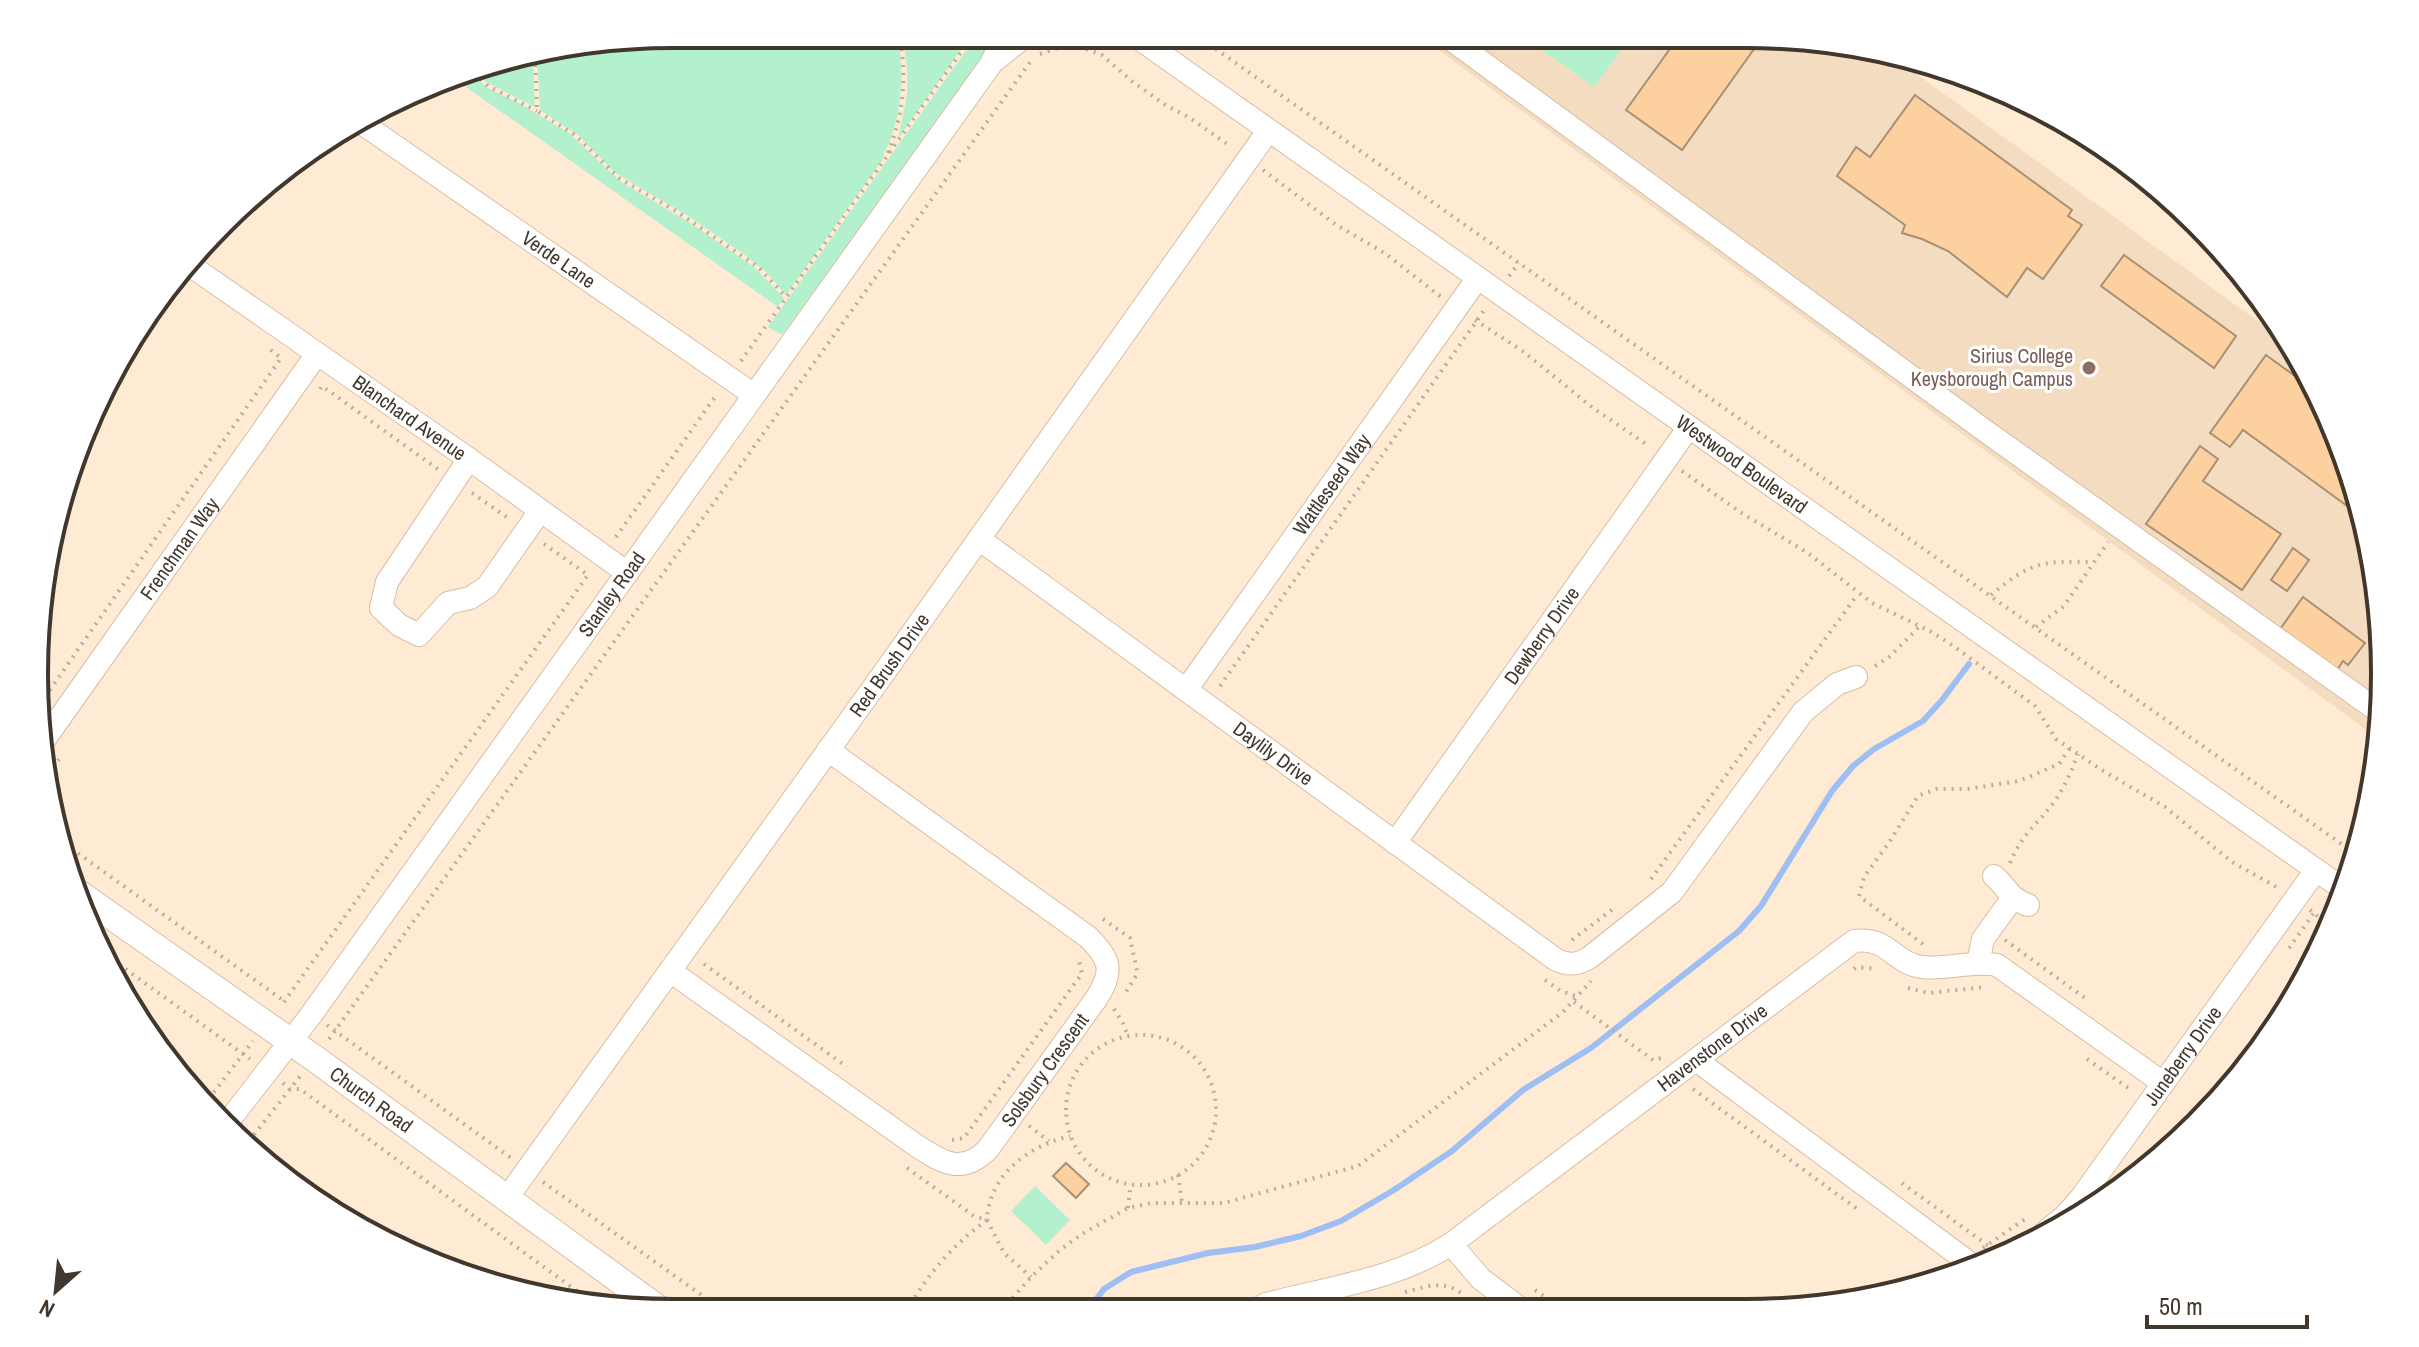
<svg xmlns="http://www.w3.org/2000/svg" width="2419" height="1347" font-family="'Archivo Narrow',sans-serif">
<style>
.built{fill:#f4dcc1}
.green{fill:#b3f0cd}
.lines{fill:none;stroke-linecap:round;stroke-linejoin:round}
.stream{stroke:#9ebff3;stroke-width:6}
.building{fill:#fdd19f;stroke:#a79076;stroke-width:2}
.minor-casing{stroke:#d7bea3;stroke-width:24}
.major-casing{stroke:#d7bea3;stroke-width:28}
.path{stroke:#bdac9a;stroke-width:4;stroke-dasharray:2 6;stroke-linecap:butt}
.minor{stroke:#fff;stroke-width:22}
.major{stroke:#fff;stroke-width:26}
.education-dot{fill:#8d6e63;stroke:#fff;stroke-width:3}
.labels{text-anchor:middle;stroke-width:6;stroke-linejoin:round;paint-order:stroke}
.street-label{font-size:20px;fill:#41372c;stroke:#fff}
.education-label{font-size:20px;fill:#785e54;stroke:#fff;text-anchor:end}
.rim{fill:none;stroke:#41372c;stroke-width:4}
</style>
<rect width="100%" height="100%" fill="#ffead4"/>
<!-- built -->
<path class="built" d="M1418 35H1787L1886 52 2291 345 2319 391 2363 508 2384 632 2380 740Z"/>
<!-- green -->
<path class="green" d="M674 34H898C904 79 903 117 882 158L883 159 786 295 765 271 745 255 688 216 614 172 579 136 540 110 537 56Z
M903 34H972L898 139 907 95V69Z
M978 34H992L996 37 784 333 780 334 768 327Z
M1521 35H1632L1594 87Z
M533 57 535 107 486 82 472 67Z
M467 69 488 88 519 103 569 133 621 182 689 222 754 267 784 298 778 307 452 77Z
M1035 1186 1070 1220 1046 1245 1011 1211Z"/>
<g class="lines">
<!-- stream -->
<path class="stream" d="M1088 1310 1104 1289 1131 1272 1208 1253 1255 1247 1301 1236 1341 1221 1394 1190 1452 1151 1523 1090 1591 1048 1739 931 1761 906 1832 791 1853 766 1874 749 1923 721 1942 700 1969 664"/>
</g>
<!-- building -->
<path class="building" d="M1680 35H1764L1682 150 1626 110Z
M1915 95 2072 210 2068 216 2082 225 2043 279 2027 268 2007 297 1948 251 1922 239 1902 233 1905 225 1837 176 1856 147 1870 157Z
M2124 255 2236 336 2214 368 2101 286Z
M2266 355 2321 395 2363 508 2365 519 2243 430 2230 447 2210 433Z
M2200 446 2218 459 2203 481 2281 534 2242 590 2146 524Z
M2293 548 2309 560 2287 591 2271 580Z
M2303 597 2365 643 2348 665 2343 661 2335 673 2278 632Z
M1066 1163 1089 1184 1076 1198 1053 1176Z"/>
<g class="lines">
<defs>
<g id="minor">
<path id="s1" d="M1134 35 2346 891"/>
<path d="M1445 35 1984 430 2381 713"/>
<path d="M995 60 1028 34"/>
<path id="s2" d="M363 124 754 395"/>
<path id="s3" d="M191 266 469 459 626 572"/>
<path d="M469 459 387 582 381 608 399 625 419 635 448 603 470 598 487 587 540 511"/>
<path id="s4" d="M979 539 1555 959C1567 966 1577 965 1589 958L1672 892 1803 712 1837 684 1856 677"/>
<path id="s5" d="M1186 690 1477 279"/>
<path id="s6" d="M42 743 317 354"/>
<path id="s7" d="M1395 843 1689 427"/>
<path d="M1994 876C2010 890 2007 897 2028 905"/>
<path d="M1978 963 1983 939 2012 899"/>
<path id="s8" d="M670 971 917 1146C943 1163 963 1175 988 1149L1096 999C1114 971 1111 960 1088 937L828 750"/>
<path d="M1696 1060 1975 1267"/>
<path id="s9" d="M227 1123 311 1015 991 64 1005 34"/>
<path id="s10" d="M507 1198 891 663 1268 131"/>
<path id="s11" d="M2044 1233 2065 1216 2081 1198 2316 870"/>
<path d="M1451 1244 1481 1279 1521 1309"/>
<path id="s12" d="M1256 1310 1266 1304C1328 1288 1397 1279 1451 1244L1854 941C1888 936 1893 963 1922 967 1947 970 1972 960 1997 965L2163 1083"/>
</g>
<g id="major">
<path id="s13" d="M77 892 314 1058 663 1312"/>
</g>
</defs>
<!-- minor casing -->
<use href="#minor" class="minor-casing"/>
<!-- major casing -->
<use href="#major" class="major-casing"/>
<!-- path -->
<path class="path" d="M1196 35 2357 855
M1090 49 1098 35
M1040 54 1064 46H1078L1102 55 1133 82 1164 104 1190 118 1230 146
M535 57 537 111 575 135 620 179 676 211 758 267 787 298
M469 68 488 86 537 111
M888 153C905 108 906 81 900 34
M1263 170 1335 224 1386 254 1441 297
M1509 276 1519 263
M1475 320 1524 352 1593 408 1649 446
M741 361 974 34
M320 389 322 386 439 470
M1682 471 1740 512 1808 553 1872 603 1930 631 1955 647 2035 706 2056 739 2100 769 2165 807 2232 862 2280 889
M472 493 511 520
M616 537 717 394
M1991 595C2032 561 2041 561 2094 562
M2036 627 2064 606 2108 542
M1875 666 1889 657 1919 627
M1220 686 1485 309
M36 710 281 358 268 348
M49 774 61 756
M65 844 284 1001
M2010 863C2023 832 2037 825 2055 801 2065 786 2072 770 2078 754
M1651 879 1857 595
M2310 910 2330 926
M1103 919 1130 938 1137 971 1136 976 1126 992
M1572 940 1613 909
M2005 940 2089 1001
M1923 944 1859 896 1864 877 1890 841 1918 796 1936 789H1967L2019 781 2059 764 2070 748
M2289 948 2314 913
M106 955 250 1059
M704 964 847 1067
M1854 969 1857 967 1877 969
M1545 980 1561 991 1578 997
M1908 988 1928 993 1986 987
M284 1002 588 575 544 544
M1574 1002 1653 1060 1662 1058
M1114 1009 1123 1023 1128 1036
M327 1025 511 1158
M1066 1110a75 75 0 1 1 150 0a75 75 0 1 1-150 0Z
M329 1039 1030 62
M2087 1059 2131 1090
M283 1083 290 1089H300L596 1305
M1693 1089 1860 1211
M204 1105 253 1041
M1029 1126 1049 1141
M952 1140 964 1138 1075 983 1082 974 1079 961
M249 1141 301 1075
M907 1168 974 1216 987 1220 1004 1253 1031 1277
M1178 1175 1182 1203
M543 1182 724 1311
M1902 1183 2001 1255
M1128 1208 1131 1184
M1983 1248 2028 1217
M1535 1290 1561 1308
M1405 1292C1429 1286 1442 1279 1464 1295
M1002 1310 1031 1277 1060 1250 1082 1234 1128 1208 1151 1203H1224L1358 1166 1563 1012 1591 981
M907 1311C927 1274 954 1244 987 1220 989 1175 1028 1146 1070 1136"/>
<!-- minor -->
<use href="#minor" class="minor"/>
<!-- major -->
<use href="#major" class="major"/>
</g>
<!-- markers -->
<circle class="education-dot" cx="2089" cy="368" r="8"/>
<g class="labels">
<!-- street labels -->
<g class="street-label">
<text dy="7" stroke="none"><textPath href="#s2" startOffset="238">Verde Lane</textPath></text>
<text dy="7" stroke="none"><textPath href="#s3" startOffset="266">Blanchard Avenue</textPath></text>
<text dy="7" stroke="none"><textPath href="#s1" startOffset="744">Westwood Boulevard</textPath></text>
<text dy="7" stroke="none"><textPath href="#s5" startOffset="252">Wattleseed Way</textPath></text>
<text dy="7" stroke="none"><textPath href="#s6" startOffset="238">Frenchman Way</textPath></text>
<text dy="7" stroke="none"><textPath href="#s9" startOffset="654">Stanley Road</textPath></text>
<text dy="7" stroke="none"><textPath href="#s7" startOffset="254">Dewberry Drive</textPath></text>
<text dy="7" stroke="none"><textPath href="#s10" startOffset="656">Red Brush Drive</textPath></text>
<text dy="7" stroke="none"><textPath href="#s4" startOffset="364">Daylily Drive</textPath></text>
<text dy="7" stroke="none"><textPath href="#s12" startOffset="534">Havenstone Drive</textPath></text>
<text dy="7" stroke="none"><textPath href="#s11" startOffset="226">Juneberry Drive</textPath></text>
<text dy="7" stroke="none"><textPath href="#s8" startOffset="480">Solsbury Crescent</textPath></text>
<text dy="7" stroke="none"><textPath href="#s13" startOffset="360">Church Road</textPath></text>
</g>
<!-- education labels -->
<g class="education-label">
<text x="2073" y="363">Sirius College<tspan x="2073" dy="23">Keysborough Campus</tspan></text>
</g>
</g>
<!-- crop -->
<path d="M0 0H2419V1347H0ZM673 48H1746A625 625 0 0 1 2371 673V674A625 625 0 0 1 1746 1299H673A625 625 0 0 1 48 674V673A625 625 0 0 1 673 48Z" fill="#fff" fill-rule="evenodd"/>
<path class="rim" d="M673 48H1746A625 625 0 0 1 2371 673V674A625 625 0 0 1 1746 1299H673A625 625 0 0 1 48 674V673A625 625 0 0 1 673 48Z"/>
<!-- north arrow -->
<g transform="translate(56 1291) rotate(207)" stroke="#ffffff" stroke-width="6" paint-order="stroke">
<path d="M0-6L14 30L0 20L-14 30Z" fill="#41372c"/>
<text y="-12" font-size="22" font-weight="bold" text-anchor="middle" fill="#41372c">N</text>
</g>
<!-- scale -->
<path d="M2147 1315v12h160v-12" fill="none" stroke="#41372c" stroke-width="4"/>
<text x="2159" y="1315" font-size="24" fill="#41372c" stroke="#ffffff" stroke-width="6" paint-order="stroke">50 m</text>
</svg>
